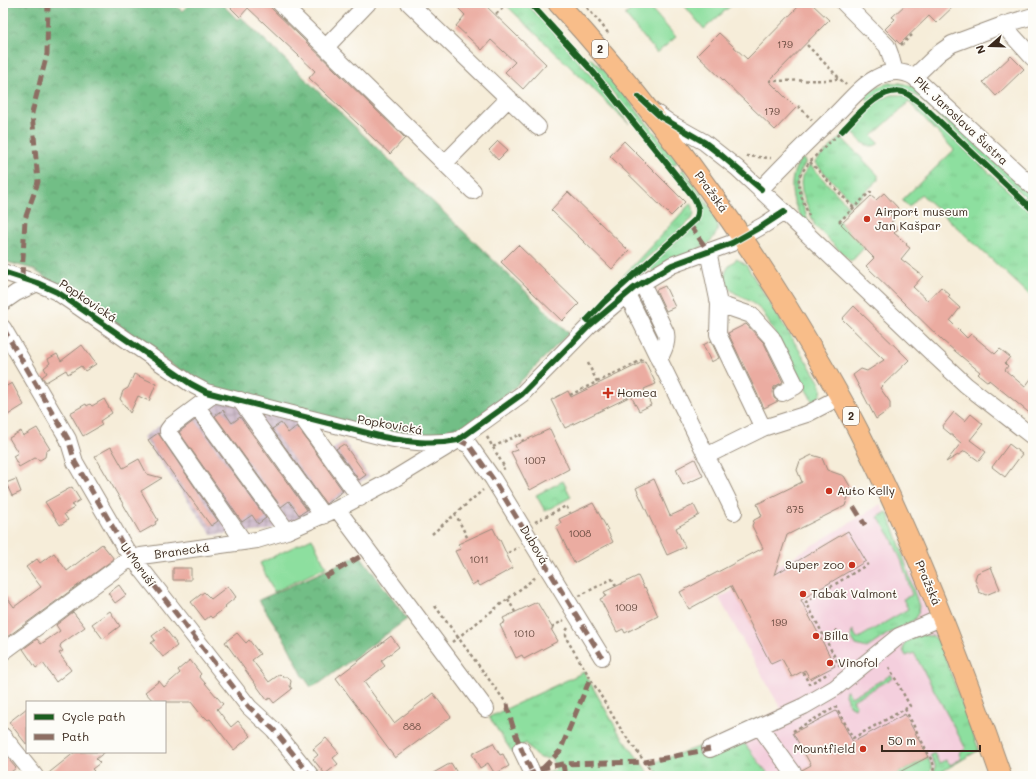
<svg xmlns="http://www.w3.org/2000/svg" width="1036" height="779" font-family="Mali,sans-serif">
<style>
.built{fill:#f4cfdd}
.industrial{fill:url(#industrial-grid)}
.grass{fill:url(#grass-tufts);stroke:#64845e}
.forest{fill:url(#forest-crowns);stroke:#567452}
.park{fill:url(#park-crowns);stroke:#64845e}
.garden{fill:#8ddf9f;stroke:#64845e}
.building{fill:#ebaca1}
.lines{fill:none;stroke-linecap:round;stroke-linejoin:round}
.minor-casing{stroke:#988c7c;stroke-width:18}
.major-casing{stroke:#988c7c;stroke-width:22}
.path{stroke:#988c7c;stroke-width:2.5;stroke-dasharray:3 3;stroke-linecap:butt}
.minor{stroke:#fff;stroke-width:16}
.major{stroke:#f8bd89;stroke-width:20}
.quiet{stroke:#8d6e63;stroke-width:5;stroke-dasharray:10 5;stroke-linecap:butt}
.cycleway-casing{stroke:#fdfcf7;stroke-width:8}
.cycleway{stroke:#1b5e20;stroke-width:6}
.poi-dot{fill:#c8321e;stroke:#fdfcf7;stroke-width:1.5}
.labels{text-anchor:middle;stroke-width:3.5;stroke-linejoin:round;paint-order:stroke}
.number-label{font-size:10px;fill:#674a3f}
.shield{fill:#fdfcf7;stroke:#75695f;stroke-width:1}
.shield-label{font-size:11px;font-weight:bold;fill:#3b2a1e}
.street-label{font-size:12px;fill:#3b2a1e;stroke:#fdfcf7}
.poi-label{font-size:12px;fill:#3b2a1e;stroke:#fdfcf7;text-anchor:start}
</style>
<defs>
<pattern id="industrial-grid" width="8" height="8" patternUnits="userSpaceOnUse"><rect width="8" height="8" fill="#d0bdcd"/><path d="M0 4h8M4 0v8" fill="none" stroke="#aa9aa6"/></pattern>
<pattern id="grass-tufts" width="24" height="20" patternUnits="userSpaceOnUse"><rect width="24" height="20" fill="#8ddf9f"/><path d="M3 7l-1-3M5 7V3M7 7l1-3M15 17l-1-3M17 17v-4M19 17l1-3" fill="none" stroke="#7bc088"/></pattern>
<pattern id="forest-crowns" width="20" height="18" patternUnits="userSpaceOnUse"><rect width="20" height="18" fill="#72be86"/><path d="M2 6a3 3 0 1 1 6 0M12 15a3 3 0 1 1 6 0" fill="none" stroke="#5f9b6d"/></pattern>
<pattern id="park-crowns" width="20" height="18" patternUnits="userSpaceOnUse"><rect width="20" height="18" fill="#8ddf9f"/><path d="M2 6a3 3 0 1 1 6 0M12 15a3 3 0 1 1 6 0" fill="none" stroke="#7bc088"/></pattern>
</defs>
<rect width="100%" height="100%" fill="#fdfcf7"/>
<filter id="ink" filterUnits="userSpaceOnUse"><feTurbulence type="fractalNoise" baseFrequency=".025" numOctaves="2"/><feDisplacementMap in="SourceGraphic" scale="8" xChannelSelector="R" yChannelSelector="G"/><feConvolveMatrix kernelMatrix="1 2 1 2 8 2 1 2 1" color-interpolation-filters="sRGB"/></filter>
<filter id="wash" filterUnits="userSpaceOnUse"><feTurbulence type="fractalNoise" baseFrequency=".012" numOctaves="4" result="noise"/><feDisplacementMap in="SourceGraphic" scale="16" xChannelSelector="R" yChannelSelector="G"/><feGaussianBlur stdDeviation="0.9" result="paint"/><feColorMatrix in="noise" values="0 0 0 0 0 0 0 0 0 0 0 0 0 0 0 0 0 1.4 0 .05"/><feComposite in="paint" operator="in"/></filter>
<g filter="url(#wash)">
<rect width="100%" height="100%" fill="#f6edd9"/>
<!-- built -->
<path class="built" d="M881 504 917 583 977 752 937 774 927 757 892 776H770L744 743 712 757 706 744 781 709 719 598 778 566Z"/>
<!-- industrial -->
<path class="industrial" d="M204 395 309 422 330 451 344 441 369 476 328 505 301 519 265 531 212 535 143 437Z"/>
<!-- grass -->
<path class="grass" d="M504 3H526C563 41 597 82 629 124Z
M590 58 606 72 678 162 673 165H670L587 60Z
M889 83H900L915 87 1033 197V205L918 97C899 85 887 85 869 101L864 96 879 86Z
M892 95H902L912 100 1033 214V298L921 194 909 207 902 200 954 150 909 102 872 136 879 143C867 153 857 136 849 129L879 100Z
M841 137 878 175V180L855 202H852L815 163 816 161Z
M801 158 805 161V164C800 172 796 179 797 189L811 228C791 209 785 182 801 158Z
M810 165 849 207 837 219 864 248 851 262 815 226 802 192 801 183 802 176Z
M683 169C691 181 719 215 718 227 717 235 712 240 706 245L653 272 648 266 700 220C704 200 687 192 679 176V173Z
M691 203C694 208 695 214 692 219L613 287Z
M737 259 746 265 820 383C824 392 820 397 814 404L763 312C759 308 755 305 751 302 743 297 729 292 726 283 722 273 729 264 737 259Z
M887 512C901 542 908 575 919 606L918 613 914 620 886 635 867 648 856 645 851 637 852 631 853 630 857 639 908 609 903 599 912 595 902 562 891 537 878 517Z
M921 635 933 636 939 641 979 750 934 776H930L935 770V765L930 755 934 753 939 763 946 760 950 765 961 759 959 753 966 749 914 653 906 656 903 650 905 642Z
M584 672 619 733 651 776H539L556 770 551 758C538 761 533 754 526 743L512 752 489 717Z
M891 675 893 678 853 700 856 705 855 708 850 706 845 695 846 690 848 691 851 697Z
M744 743 770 776H660L651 764 706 744 712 757Z
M928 757 932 769C926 779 903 776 892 776Z"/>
<!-- forest -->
<path class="forest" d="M3 3H173L182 11 190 3H221L238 20 241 17 569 333 509 393 459 431 430 438 388 434 209 391 33 269 3 261Z
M360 555 407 619 320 683 311 687 303 676 286 642 259 600Z"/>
<!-- park -->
<path class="park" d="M563 481 571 497 545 511 536 495Z"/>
<!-- garden -->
<path class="garden" d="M639 3H646L676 37 657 53 625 15Z
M684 3H734L704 29 683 4Z
M312 538 326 567 274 592 260 563Z"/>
<g id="blocks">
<!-- building -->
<path class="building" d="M226 3H266L405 138 390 154 309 78 315 71 248 8 240 17Z
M453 3H483L546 64 523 89 505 72 515 62 491 40 482 50 456 26 465 15Z
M802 3H811L829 20 769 81 796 108 775 130 697 55 719 33 747 59Z
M907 3H957L936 23 929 16 900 44 885 29 895 19 892 17Z
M1011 56 1024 69 996 96 983 82Z
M498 141 508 150 498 160 489 150Z
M624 141 685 202 671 216 610 156Z
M568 192 629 251 612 269 551 210Z
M884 193 898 208 890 215 894 220 891 222 898 229 894 233 907 244 906 245 910 248 901 259 923 276 913 287 928 301 941 287 950 295 948 297 960 308 950 321 967 338 971 334 995 354 1000 349 1010 357 1005 363 1008 366 1005 370 1025 387 1033 376V416L989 380 988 382 978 374 980 372 943 341 866 266 874 258 841 224 871 196 876 200Z
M518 245 579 304 562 321 501 262Z
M665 286 675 307 666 311 656 290Z
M854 306 909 360 880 388 890 402V409L876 419 853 375 861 369 867 371 884 360 842 319Z
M746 324 764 343 783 382 774 387 773 392 774 398 778 401 764 408 728 333Z
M711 341 719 358 711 362 703 345Z
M82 345 96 364 85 371 81 366 68 374 66 370 46 382 42 377 47 373 44 368 50 363 48 359 57 354 61 361Z
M645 361 656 384 644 389 651 405 639 411 631 396 565 428 551 400 568 391 571 397Z
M134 374 156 384 149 401 138 396 130 413 120 399 123 391 128 388Z
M12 383 24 405 3 418V388Z
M104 399 112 413 100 421 102 425 83 436 70 413 86 404 87 406 90 404 92 406Z
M223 410 232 423 240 417 307 510 299 515 289 501 281 507 215 416Z
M954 412 965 421 971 414 983 424 970 440 986 452 979 461 965 451 946 462 961 443 942 427Z
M195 420 266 518 258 524 252 515 242 522 179 432Z
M281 423 288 433 297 426 343 491 326 504 272 429Z
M37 428 50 449 46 451 45 457 40 460 35 458 19 467 13 456 18 453 9 438 21 431 23 436Z
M550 429 569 469 530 490 511 452 517 450 515 445Z
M158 433 218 521 211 526 148 440Z
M344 444 366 475 359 480 336 449Z
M1009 444 1022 454 1005 477 992 467Z
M111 447 123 468 139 459 147 474 162 478 141 491 158 520 155 522 156 524 140 533 95 456Z
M812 455 822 458 827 470 844 476 851 488 845 506 787 535 774 575 848 531 866 561 801 600 835 666 810 679 805 670 792 677 782 659 771 664 731 586 689 609 680 592 763 548 752 526 754 520 762 516 757 504 802 482 797 470 800 461Z
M695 459 703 476 683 485 676 469Z
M16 479 21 492 12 496 6 483Z
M654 479 670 516 694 505 699 515 676 528 685 547 667 555 636 488Z
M72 487 80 500 72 505 74 508 64 514 68 520 60 525 45 502Z
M593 503 608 530H607L613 542 574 563 556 526 561 523 559 519Z
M493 528 499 540H500L513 568 480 586 477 582 472 585 455 551 461 549 458 544Z
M102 544 114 559 3 640V592L14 607 41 587 26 567 37 559 40 563 54 553 67 571Z
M991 567 1000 589 986 595 979 592 975 579 977 573Z
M173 568H191V580H173Z
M638 576 644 588 645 587 658 616 625 633 623 629 617 632 600 599 606 596 604 592Z
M119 585 126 595 115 603 108 593Z
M228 586 236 597 225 606 226 607 212 618 210 616 205 620 191 602 204 592 211 599Z
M537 602 553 629H551L558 641 524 659 522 655 516 658 500 625 505 622 503 618Z
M110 611 120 626 103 639 92 624Z
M73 612 85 627 61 644 60 647 63 651 59 653 71 670 56 682 43 663 36 668 23 649 37 639 41 644 60 631 56 625Z
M164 627 176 643H175L177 646 163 657 151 643 155 640 152 636Z
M237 633 246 643 249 640 260 654 252 660 269 682 280 674 283 677H288L291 681 290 686 292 689 274 703 270 698 267 700 225 642Z
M391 636 399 647 381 661 385 666 364 682 394 723 433 693 451 717 395 758 336 678Z
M190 660 201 674 199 676 223 704 217 709 231 727 238 721 251 736 234 750 210 719 208 720 204 716 203 717 191 702H154L145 692 159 681 164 687 180 673 178 670Z
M27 708V745L9 722Z
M836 711 853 742 905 714 928 757 892 776H803L802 770 811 765 793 733Z
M326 738 339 753 333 758 338 764 325 774 313 759 318 755 313 749Z
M493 743 500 755 503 754 509 766 495 774 488 763 480 768 472 754Z
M75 752H105L96 759 100 763 92 769 94 771 88 776H45Z
M3 753 16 768 6 776H3Z
M451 763 459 776H428Z"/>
</g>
</g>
<g filter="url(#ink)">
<use href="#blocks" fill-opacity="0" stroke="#988c7c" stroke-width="1"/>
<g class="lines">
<defs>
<path id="minor" d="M280 3 473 191
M409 3 538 127
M844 3 887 46 890 54 895 72
M1003 25 1033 58
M326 47 368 3
M914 77 939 53 952 44 1003 25 1033 16
M656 113 670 123 704 142 737 168 784 212 934 355 966 385 1033 437
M445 163 509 98
M761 189C785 163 811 138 837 113 849 101 861 86 876 78 888 71 902 70 914 77L1033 187
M708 251 719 304 718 334 763 428
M3 272 37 283 57 292 191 384 206 392 383 437C408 442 432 445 458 440L522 394 590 325 634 288 672 265 732 243 764 225 784 212
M642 283 666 333C668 344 663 351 659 360
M627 294 734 512
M3 302 16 293 37 283
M719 304 751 315 772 338 796 386 782 393
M3 328 68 439 75 462 125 548 249 707 274 730 311 776
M214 394 171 426 168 430V432L244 542
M240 400 323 516
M197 407 287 531
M301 416 360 498
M706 456 763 428 807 414 840 397
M337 509 394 479 458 440 469 445 493 479 602 657
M3 652 128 560 141 556 257 540 287 531 337 509 486 709
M760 727 794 774
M3 736 35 776
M521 749 532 772
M710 749 804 706 835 688 899 636 943 617"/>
<path id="major" d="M558 3C644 97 719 198 786 305 811 346 836 387 858 430 915 542 960 658 1001 776"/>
</defs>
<!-- minor casing -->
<use href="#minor" class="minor-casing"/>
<!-- major casing -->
<use href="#major" class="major-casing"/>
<!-- path -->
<path class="path" d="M583 3 602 25 608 33
M487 6 490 3
M496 14 503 8 498 3
M807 45 846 85
M901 45 912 35
M769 81 833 80 839 78
M798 106 812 120
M746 156 771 158
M810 162 854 208
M809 216C805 205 798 192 799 180 800 167 832 141 842 131
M839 222 870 192 874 193
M588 363 598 384
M570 395 644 359
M487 437 505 468 503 469
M493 447 520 434 523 441
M455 513 468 539
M535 522 566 506 570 513
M432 534 483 490
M508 553 519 547
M579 596 612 579 616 586
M508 599 515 612
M435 606 507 704
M552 627 564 620
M568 628 566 631V638L622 731 655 776
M825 638 840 628
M452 642 536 577
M840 667 806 602 868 564
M889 667 910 706 905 709
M803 672 809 684 829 673
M793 731 836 707 853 738 905 709 933 763 934 767 933 771 927 776"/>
<!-- minor -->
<use href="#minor" class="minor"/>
<!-- major -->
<use href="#major" class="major"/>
<!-- quiet -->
<path class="quiet" d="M690 225 708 251
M22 277 25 219 38 182 32 113 47 54 48 3
M3 328 68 439 75 462 125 548 249 707 274 730 311 776
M458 440 469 445 493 479 602 657
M854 507 865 525
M325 577 363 555
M507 704C512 728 521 750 532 772
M563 764 565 776
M543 768 560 751 590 679
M526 776 543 768 563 764 645 762 710 749"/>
<defs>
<path id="cycleway" d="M530 3 593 72 692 195C697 204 701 210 696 219L604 302 587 320
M639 97 661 117 704 142 721 155 761 189
M842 131C856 117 880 86 903 92 909 94 914 99 919 102L1033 210
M3 272 37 283 57 292 191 384 206 392 383 437C408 442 432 445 458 440L522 394 590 325 634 288 672 265 732 243 764 225 784 212"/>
</defs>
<!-- cycleway casing -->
<use href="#cycleway" class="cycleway-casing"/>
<!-- cycleway -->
<use href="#cycleway" class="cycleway"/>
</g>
</g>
<!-- markers -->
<g class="poi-dot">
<circle cx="867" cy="219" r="4"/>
<path d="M606 387h4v4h4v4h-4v4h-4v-4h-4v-4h4z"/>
<circle cx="829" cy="491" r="4"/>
<circle cx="852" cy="565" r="4"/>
<circle cx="803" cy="594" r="4"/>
<circle cx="816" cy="636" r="4"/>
<circle cx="830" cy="663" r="4"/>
<circle cx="863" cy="749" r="4"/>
</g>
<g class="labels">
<!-- number labels -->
<g class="number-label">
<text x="785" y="48">179</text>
<text x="772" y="115">179</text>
<text x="535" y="464">1007</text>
<text x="795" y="513">875</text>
<text x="580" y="537">1008</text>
<text x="479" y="563">1011</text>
<text x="626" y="611">1009</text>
<text x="779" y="626">199</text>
<text x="524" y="637">1010</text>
<text x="412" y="730">888</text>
</g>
<!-- shield labels -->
<g class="shield">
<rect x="592" y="40" width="16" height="18" rx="3"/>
<rect x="843" y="407" width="16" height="18" rx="3"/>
</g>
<g class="shield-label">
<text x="600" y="53">2</text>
<text x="851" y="420">2</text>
</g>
<!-- street labels -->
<g class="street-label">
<text transform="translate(961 121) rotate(43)" y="4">Plk. Jaroslava Šustra</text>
<text transform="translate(711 192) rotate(54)" y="4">Pražská</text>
<text transform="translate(88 301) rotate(34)" y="4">Popkovická</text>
<text transform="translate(390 425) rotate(10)" y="4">Popkovická</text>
<text transform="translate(534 545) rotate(59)" y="4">Dubová</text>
<text transform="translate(182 551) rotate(-8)" y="4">Branecká</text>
<text transform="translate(138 565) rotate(54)" y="4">U Moruší</text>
<text transform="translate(928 583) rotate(67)" y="4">Pražská</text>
</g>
<!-- poi labels -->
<g class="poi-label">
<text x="875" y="216">Airport museum<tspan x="875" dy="14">Jan Kašpar</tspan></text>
<text x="617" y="397">Homea</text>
<text x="837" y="495">Auto Kelly</text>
<text x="844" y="569" text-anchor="end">Super zoo</text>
<text x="811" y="598">Tabák Valmont</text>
<text x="824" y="640">Billa</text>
<text x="838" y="667">Vinofol</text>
<text x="855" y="753" text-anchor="end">Mountfield</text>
</g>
</g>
<!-- margin -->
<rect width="1036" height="779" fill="none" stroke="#fdfcf7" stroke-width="16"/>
<!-- legend -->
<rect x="26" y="701" width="140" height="52" fill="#fdfcf7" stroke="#afa8a0"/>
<rect x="34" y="714" width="20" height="6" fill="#1b5e20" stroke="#afa8a0"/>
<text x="62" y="721" font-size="12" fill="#3b2a1e">Cycle path</text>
<rect x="34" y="734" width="20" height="6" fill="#8d6e63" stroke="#afa8a0"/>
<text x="62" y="741" font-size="12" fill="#3b2a1e">Path</text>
<!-- north arrow -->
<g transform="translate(990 46) rotate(250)" stroke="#fdfcf7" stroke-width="3" paint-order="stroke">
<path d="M0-3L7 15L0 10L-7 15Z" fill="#3b2a1e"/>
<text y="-6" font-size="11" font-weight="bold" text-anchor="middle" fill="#3b2a1e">N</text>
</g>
<!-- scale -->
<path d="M882 745v6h98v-6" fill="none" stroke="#3b2a1e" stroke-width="2"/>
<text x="888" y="745" font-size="12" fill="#3b2a1e" stroke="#fdfcf7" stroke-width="3" paint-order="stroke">50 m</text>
</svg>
